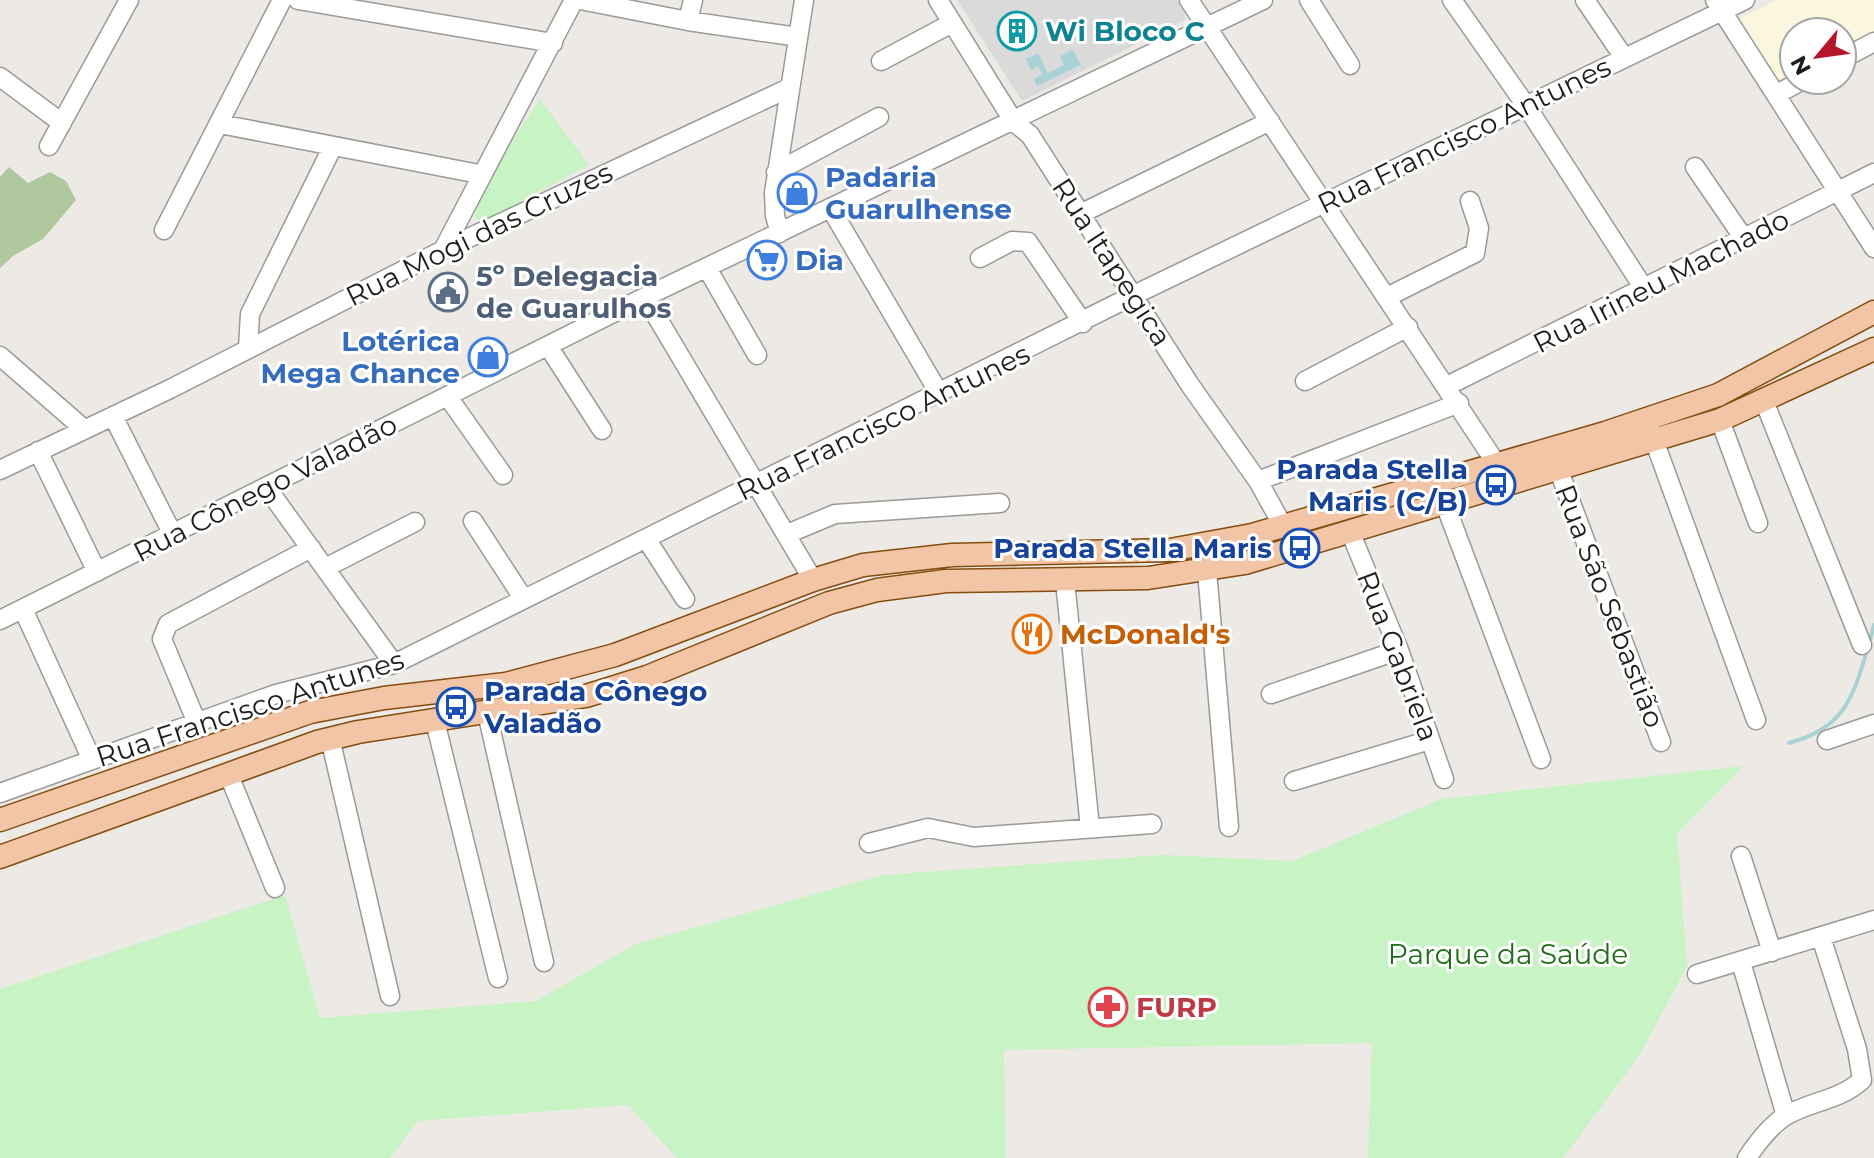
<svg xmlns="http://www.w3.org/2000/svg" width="1874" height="1158" font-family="Montserrat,sans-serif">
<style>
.residential{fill:#dbdada}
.education{fill:#fbf7df}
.forest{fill:#b0c89d}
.park{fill:#c8f3c5}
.water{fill:#a9d2d6}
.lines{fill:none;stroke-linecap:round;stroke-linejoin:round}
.stream{stroke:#a9d2d6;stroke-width:4}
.minor-casing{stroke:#9a9a9a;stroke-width:21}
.major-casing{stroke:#854d10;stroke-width:25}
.minor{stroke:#fff;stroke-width:18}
.major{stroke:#f1c5a5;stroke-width:22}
.labels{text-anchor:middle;stroke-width:6;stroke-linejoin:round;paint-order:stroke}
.culture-label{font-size:28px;font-weight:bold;fill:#0d838f;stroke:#fff;text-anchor:start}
.street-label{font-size:28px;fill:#1d1d1d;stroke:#fff}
.shop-label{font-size:28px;font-weight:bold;fill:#366cbe;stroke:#fff;text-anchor:start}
.service-label{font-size:28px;font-weight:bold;fill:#4e5e75;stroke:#fff;text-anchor:start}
.transit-label{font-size:28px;font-weight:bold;fill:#164399;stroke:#fff;text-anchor:end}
.food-label{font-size:28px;font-weight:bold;fill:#c56008;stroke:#fff;text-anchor:start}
.park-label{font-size:28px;fill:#1d6e17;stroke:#fff}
.health-label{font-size:28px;font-weight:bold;fill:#be3a42;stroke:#fff;text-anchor:start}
</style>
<rect width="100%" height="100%" fill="#ede9e4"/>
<!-- residential -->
<path class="residential" d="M957 0H1177L1185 12V20L1022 101Z"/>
<!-- education -->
<path class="education" d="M1776 0H1874V31L1842 47V32H1794V72L1772 83 1736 21Z"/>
<!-- forest -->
<path class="forest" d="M9 167 28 183 50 172 66 181 76 200 43 239 13 256 0 268V177Z"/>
<!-- park -->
<path class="park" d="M540 99 589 165 490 218 482 221 474 218 487 179Z
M1744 766 1677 834 1687 966 1639 1056 1563 1158H1368L1372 1043 1004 1050 1006 1158H677L628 1105 418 1121 390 1158H0V989L285 895 320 1018 536 1001 636 944 883 875 1163 855 1292 861 1442 799Z"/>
<!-- water -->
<path class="water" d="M1073 50 1081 65 1037 86 1034 79 1042 74 1038 66 1031 70 1026 59 1038 53 1048 73 1064 65 1060 56Z"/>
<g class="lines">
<!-- stream -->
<path class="stream" d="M1869 643 1874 625
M1789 743C1842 729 1852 701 1867 651"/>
<defs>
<path id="minor" d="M298 0 553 43
M580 0 688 21 798 37
M938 0 1014 122 1030 135 1190 385 1258 481 1283 526
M1189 0 1496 463
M1309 0 1350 65
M1452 0 1525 104 1645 290
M1585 0 1623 56
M1715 0 1874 248
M688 21 693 0
M1842 59 1874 42
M881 61 952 23
M0 77 62 123
M1777 94 1803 80
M220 124 479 174
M49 146 129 0
M1695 167 1745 240
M776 172 879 117
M831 209 939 393
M1082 213 1270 121
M164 230 282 0
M780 233 775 216 774 193 804 0
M443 250 574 0
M980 258 1012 241 1028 242 1083 323
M707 268 757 355
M645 297 813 580
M1387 297 1475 253 1479 228 1470 201
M548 346 602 430
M248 347 250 314 333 146
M0 356 84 429
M1305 381 1408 327
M1447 386 1874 173
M448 397 503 475
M1764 401 1862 645
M113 416 173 535
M1720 420 1758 523
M1650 429 1756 720
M38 451 97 572
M0 470 170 389 443 250 789 88
M1559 471 1661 742
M1258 481 1459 403
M267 488 394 664
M1445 504 1541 759
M473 521 523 598
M787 534 835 514 1000 503
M1351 534 1399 650 1444 779
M647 540 685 599
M325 568 415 522
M1207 571 1229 827
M1065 581 1090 828
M23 609 92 760
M0 620 645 297 1263 0
M1271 694 1399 650
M487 713 544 962
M435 721 498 978
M197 723 162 639 168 624 311 548
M330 738 390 996
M1827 740 1874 724
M228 773 275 888
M1294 781 1430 740
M0 793 276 694 394 664 1134 295 1745 0
M869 843 928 828 974 837 1152 824
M1741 856 1772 952
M1741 962 1786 1116
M1697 974 1874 920
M1747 1158C1757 1143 1770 1125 1787 1115 1812 1101 1840 1100 1862 1080L1857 1049 1821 937"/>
<path id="major" d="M0 820 310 712 384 698 506 684 615 655 813 580 863 565 952 555 1170 550 1252 535 1605 433 1718 395 1874 312
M0 857 317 742 358 732 586 696 647 677 829 603 877 590 946 581 1148 578 1245 563 1720 420 1874 349"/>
</defs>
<!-- minor casing -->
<use href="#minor" class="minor-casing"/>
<!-- major casing -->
<use href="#major" class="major-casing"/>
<!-- minor -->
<use href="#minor" class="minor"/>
<!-- major -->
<use href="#major" class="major"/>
</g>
<!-- icons -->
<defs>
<symbol id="building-ring" viewBox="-11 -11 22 22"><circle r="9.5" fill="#fff" stroke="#0f9aa8" stroke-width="1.5"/><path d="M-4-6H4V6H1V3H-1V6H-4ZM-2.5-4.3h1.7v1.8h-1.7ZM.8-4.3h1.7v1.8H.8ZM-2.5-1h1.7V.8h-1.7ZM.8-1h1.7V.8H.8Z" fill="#0f9aa8"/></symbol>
<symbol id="shop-ring" viewBox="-11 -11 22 22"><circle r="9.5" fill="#fff" stroke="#3f7fe0" stroke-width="1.5"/><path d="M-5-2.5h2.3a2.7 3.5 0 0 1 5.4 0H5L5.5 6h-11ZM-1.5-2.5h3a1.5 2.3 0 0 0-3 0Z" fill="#3f7fe0"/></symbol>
<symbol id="supermarket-ring" viewBox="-11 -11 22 22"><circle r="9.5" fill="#fff" stroke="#3f7fe0" stroke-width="1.5"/><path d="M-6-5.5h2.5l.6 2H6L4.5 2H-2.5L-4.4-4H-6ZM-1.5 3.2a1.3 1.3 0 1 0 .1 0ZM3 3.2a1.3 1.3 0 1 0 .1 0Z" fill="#3f7fe0"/></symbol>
<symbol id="civic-ring" viewBox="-11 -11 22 22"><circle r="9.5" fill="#fff" stroke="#5c6f8a" stroke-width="1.5"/><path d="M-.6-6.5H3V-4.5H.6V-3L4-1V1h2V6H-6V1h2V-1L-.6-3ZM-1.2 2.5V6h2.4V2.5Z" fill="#5c6f8a"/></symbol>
<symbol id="bus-ring" viewBox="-11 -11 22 22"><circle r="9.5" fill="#fff" stroke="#1a4fb4" stroke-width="1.5"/><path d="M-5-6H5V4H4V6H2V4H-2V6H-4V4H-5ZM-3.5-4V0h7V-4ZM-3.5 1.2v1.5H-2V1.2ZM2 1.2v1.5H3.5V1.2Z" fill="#1a4fb4"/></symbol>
<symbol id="restaurant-ring" viewBox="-11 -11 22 22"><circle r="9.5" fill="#fff" stroke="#e8710a" stroke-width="1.5"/><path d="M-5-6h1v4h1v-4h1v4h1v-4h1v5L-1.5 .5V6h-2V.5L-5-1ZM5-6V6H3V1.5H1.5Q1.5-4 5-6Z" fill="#e8710a"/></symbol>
<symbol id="pharmacy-ring" viewBox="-11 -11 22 22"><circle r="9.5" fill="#fff" stroke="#e0444e" stroke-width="1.5"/><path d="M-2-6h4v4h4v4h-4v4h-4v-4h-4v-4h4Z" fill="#e0444e"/></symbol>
</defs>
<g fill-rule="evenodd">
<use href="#building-ring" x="995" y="9" width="44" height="44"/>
<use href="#shop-ring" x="775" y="171" width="44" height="44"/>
<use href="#supermarket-ring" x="745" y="238" width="44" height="44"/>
<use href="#civic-ring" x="426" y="270" width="44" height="44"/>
<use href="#shop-ring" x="466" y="335" width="44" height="44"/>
<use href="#bus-ring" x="1474" y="463" width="44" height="44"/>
<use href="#bus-ring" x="1278" y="526" width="44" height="44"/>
<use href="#restaurant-ring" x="1010" y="612" width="44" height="44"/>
<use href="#bus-ring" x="434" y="685" width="44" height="44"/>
<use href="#pharmacy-ring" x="1086" y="985" width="44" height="44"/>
</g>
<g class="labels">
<!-- culture labels -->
<g class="culture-label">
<text x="1045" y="41">Wi Bloco C</text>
</g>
<!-- street labels -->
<g class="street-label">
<text transform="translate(1464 135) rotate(-26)" y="10">Rua Francisco Antunes</text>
<text transform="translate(479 234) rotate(-26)" y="10">Rua Mogi das Cruzes</text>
<text transform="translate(1112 262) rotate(57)" y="10">Rua Itapegica</text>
<text transform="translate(1661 281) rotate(-27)" y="10">Rua Irineu Machado</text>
<text transform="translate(883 422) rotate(-26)" y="10">Rua Francisco Antunes</text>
<text transform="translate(265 488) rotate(-27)" y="10">Rua Cônego Valadão</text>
<text transform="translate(1610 606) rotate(69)" y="10">Rua São Sebastião</text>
<text transform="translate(1398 656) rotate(69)" y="10">Rua Gabriela</text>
<text transform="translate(250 708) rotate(-18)" y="10">Rua Francisco Antunes</text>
</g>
<!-- shop labels -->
<g class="shop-label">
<text x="825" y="187">Padaria<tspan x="825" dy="32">Guarulhense</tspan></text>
<text x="795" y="270">Dia</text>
<text x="460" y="351" text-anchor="end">Lotérica<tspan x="460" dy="32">Mega Chance</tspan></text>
</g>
<!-- service labels -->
<g class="service-label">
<text x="476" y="286">5º Delegacia<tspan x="476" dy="32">de Guarulhos</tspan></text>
</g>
<!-- transit labels -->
<g class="transit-label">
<text x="1468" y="479">Parada Stella<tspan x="1468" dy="32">Maris (C/B)</tspan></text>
<text x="1272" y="558">Parada Stella Maris</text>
<text x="484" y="701" text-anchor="start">Parada Cônego<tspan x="484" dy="32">Valadão</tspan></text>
</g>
<!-- food labels -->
<g class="food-label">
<text x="1060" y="644">McDonald's</text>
</g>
<!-- park labels -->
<g class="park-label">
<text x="1508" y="964">Parque da Saúde</text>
</g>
<!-- health labels -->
<g class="health-label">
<text x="1136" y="1017">FURP</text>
</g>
</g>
<!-- north arrow -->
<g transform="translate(1818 56) rotate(241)"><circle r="38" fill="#ffffff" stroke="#a5a5a5" stroke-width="2"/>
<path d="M0-6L14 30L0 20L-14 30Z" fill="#b4162e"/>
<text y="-12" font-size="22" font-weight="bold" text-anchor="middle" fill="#1d1d1d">N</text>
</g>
</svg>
